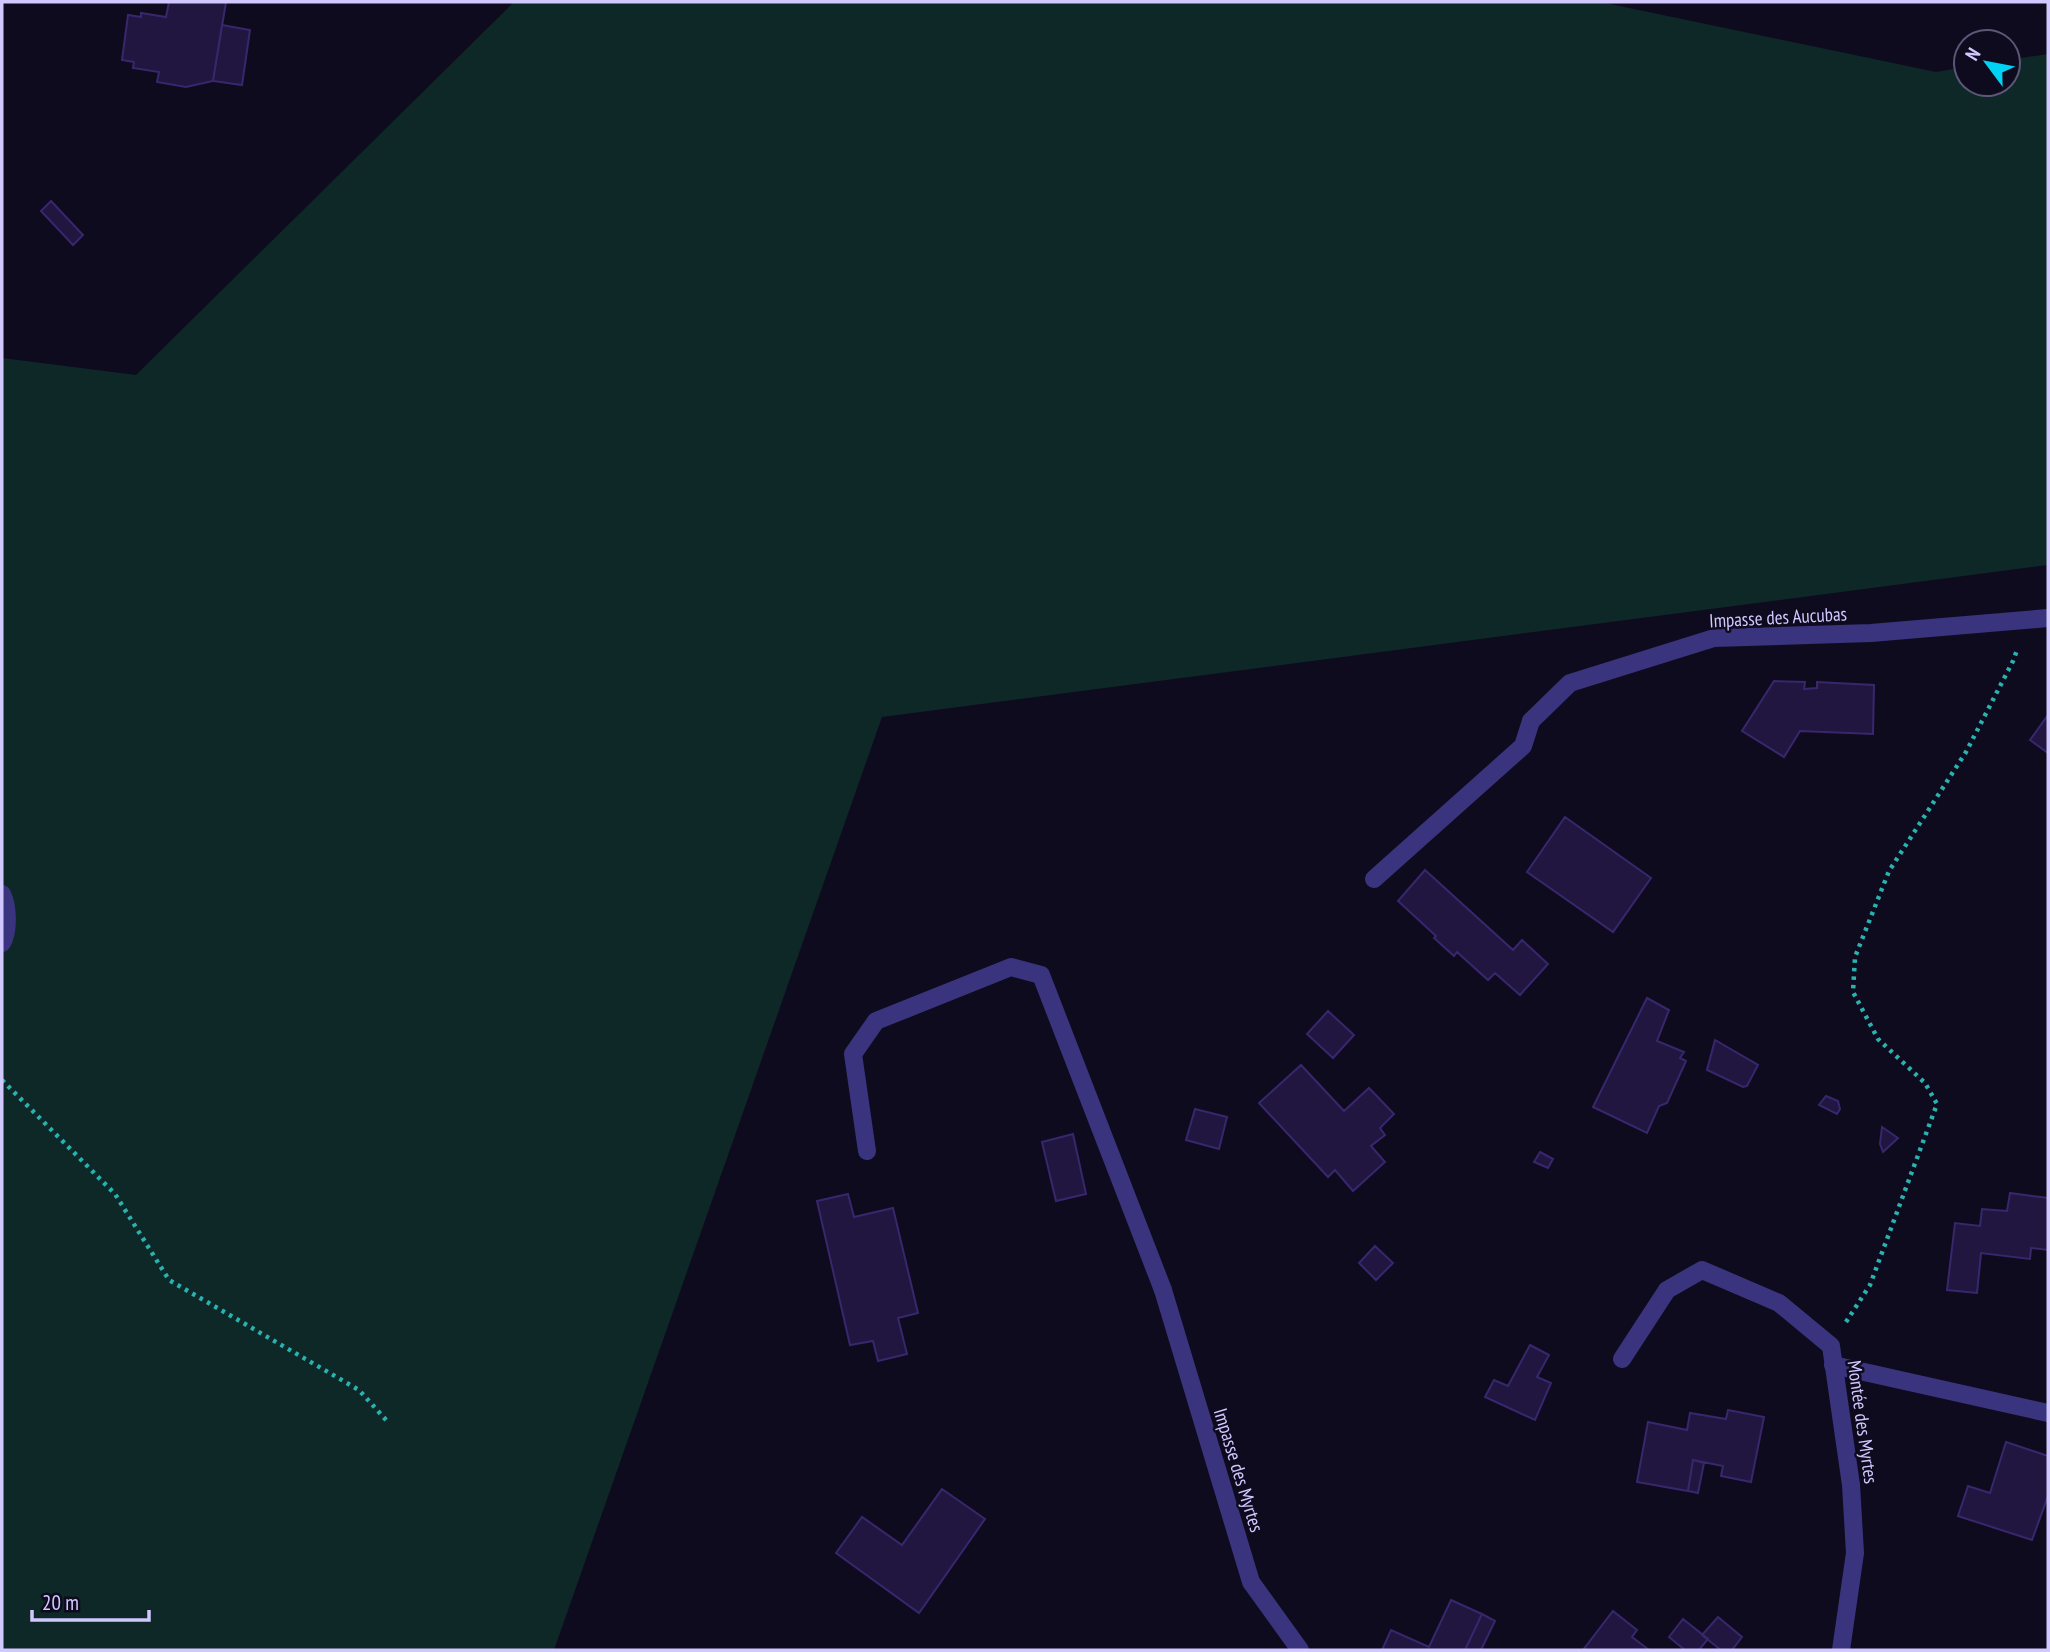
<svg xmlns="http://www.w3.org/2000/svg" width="2050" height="1652" font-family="'PT Sans Narrow',sans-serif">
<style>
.green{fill:#0e2828}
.building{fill:#201640;stroke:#38276d;stroke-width:2}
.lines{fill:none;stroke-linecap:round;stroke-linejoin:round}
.path{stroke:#28b3b0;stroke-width:4.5;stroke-dasharray:3.5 5;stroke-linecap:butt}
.service{stroke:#3a347f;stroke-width:18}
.minor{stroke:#3a347f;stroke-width:18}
.labels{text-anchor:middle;stroke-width:5;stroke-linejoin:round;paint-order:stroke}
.street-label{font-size:19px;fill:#d0c8ff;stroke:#0f0b1e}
</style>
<rect width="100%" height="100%" fill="#0f0b1e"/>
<!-- green -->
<path class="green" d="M514 2H1608L1610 4 1936 72 1966 67V84H2008V60L2048 54V565L882 717 554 1650H2V358L136 375Z"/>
<!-- building -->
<path class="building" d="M169 2H226L213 81 186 87 157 82 159 72 133 68 134 62 122 60 128 15 141 17V13L166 17Z
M222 25 250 30 242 85 213 81Z
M51 201 83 235 73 245 41 211Z
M1774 681 1805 682 1804 689 1817 688V682L1874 685 1873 734 1800 731 1784 757 1742 731Z
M2048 715V753L2030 740Z
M1565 817 1651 878 1613 932 1527 872Z
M1425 870 1513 950 1522 940 1548 964 1520 995 1495 973 1488 980 1457 952 1454 956 1434 938 1436 936 1398 901Z
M1647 998 1669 1010 1657 1041 1684 1052 1680 1058 1686 1061 1667 1103 1659 1106 1647 1133 1593 1107Z
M1328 1011 1354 1035 1333 1058 1307 1034Z
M1715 1040 1758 1065 1747 1086 1743 1087 1707 1070Z
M1301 1065 1344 1111 1369 1088 1394 1114 1380 1128 1385 1135 1371 1146 1385 1162 1353 1191 1335 1170 1328 1177 1259 1103Z
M1826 1096 1838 1101 1840 1109 1837 1114 1819 1105Z
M1195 1109 1227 1117 1219 1149 1186 1140Z
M1882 1127 1898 1138 1883 1152 1880 1144Z
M1073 1134 1086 1194 1056 1201 1042 1142Z
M1540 1152 1553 1159 1548 1168 1534 1162Z
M2010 1193 2048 1198V1250L2031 1248 2030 1259 1981 1253 1977 1293 1947 1290 1955 1223 1980 1226 1982 1209 2007 1211Z
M848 1194 854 1217 893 1208 918 1313 898 1318 907 1354 878 1361 873 1341 850 1345 817 1201Z
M1375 1246 1393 1263 1376 1280 1359 1263Z
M1530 1345 1549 1355 1537 1377 1551 1383 1535 1420 1485 1397 1494 1380 1508 1386Z
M1728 1410 1764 1417 1751 1482 1721 1476 1723 1466 1693 1460 1688 1491 1637 1482 1648 1422 1687 1430 1690 1413 1726 1419Z
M2006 1442 2048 1456V1496L2032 1540 1958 1516 1968 1486 1990 1493Z
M1693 1460 1704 1463 1698 1493 1688 1491Z
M942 1489 985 1519 919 1613 836 1553 862 1517 902 1545Z
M1451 1600 1482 1614 1465 1650H1382L1391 1630 1429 1647Z
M1613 1611 1637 1630 1632 1637 1649 1650H1583Z
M1482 1614 1495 1621 1481 1650H1465Z
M1718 1617 1742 1637 1732 1650H1721L1702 1635Z
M1683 1619 1708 1639 1699 1650H1685L1669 1637Z"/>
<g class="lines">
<!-- path -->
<path class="path" d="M2 1080 115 1194 169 1280 359 1390 387 1421
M1846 1322 1870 1285 1937 1104 1925 1083 1878 1039 1853 992 1855 957 1889 871 1966 752 2013 661 2017 650"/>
<!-- service -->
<path class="service" d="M1374 879 1523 746 1531 721
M867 1151 853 1054 876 1021 1011 967 1041 975 1163 1290
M1833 1365 2048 1413"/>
<!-- minor -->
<path class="minor" d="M1531 721 1570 683 1714 638 1871 633 2048 618
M2 894C8 906 9 931 2 943
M1163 1290 1251 1582 1300 1650
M1622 1359 1667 1290 1702 1270 1779 1303 1831 1346 1851 1485 1855 1553 1841 1650"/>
</g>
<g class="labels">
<!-- street labels -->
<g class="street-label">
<text transform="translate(1778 617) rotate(-3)" y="7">Impasse des Aucubas</text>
<text transform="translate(1863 1422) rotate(82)" y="7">Montée des Myrtes</text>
<text transform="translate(1239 1470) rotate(73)" y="7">Impasse des Myrtes</text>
</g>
</g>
<!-- border -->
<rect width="2050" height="1652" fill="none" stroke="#d0c8ff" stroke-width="7"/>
<!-- north arrow -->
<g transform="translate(1987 63) rotate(302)"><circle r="33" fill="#0f0b1e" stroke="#5c5778" stroke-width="2"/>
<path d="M0-5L12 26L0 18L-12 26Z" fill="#00d2f3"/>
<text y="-10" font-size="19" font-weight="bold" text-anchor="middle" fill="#d0c8ff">N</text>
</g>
<!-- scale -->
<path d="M32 1610v10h117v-10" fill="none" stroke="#d0c8ff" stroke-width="3.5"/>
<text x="42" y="1610" font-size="21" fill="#d0c8ff" stroke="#0f0b1e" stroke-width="5" paint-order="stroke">20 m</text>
</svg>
